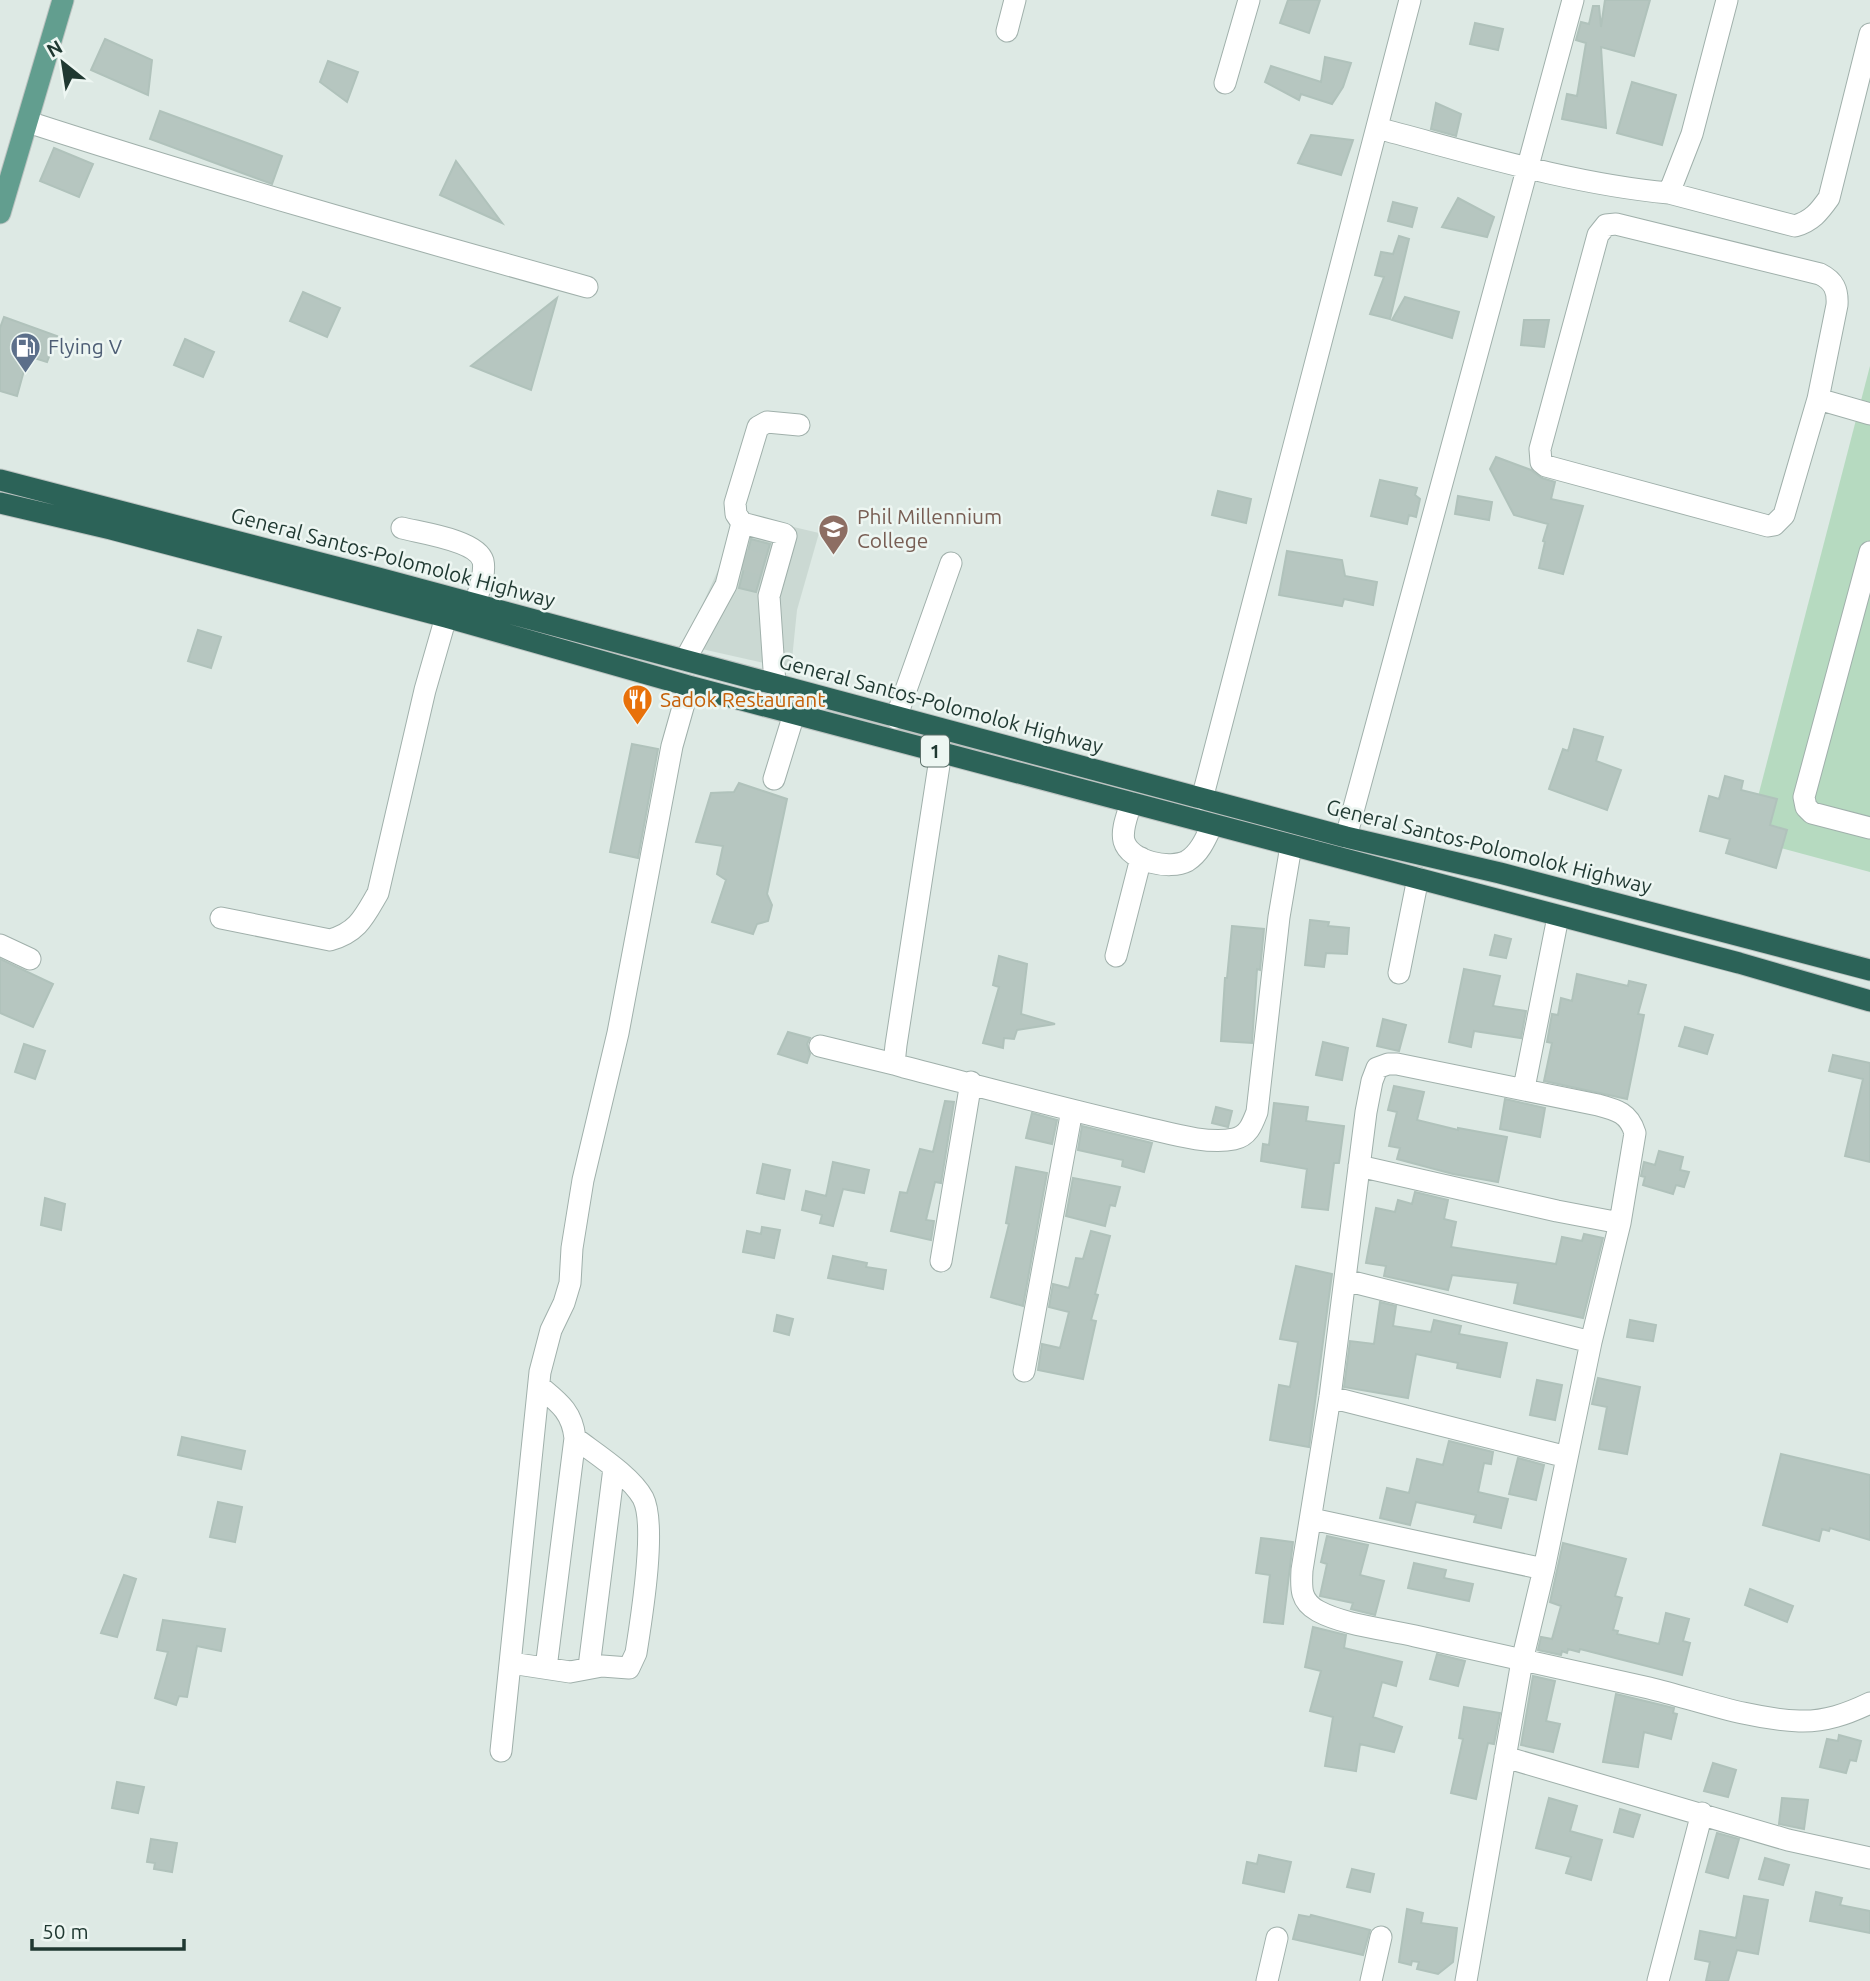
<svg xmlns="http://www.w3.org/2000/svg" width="1870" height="1981" font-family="Ubuntu,sans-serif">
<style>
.built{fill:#cbd9d3}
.green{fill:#b6dac0}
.building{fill:#b6c6c0;stroke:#b0c2bb;stroke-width:2}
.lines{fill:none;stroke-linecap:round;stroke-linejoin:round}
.minor-tunnel{stroke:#b7c6c0;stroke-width:21;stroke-dasharray:21 10;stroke-linecap:butt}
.minor-casing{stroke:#a0b0ab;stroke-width:23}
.major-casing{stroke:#bcc3c1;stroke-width:23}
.highway-casing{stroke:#bcc3c1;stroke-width:23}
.minor{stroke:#fff;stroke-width:21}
.major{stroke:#629e8f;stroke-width:21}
.highway{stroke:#2c6358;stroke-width:21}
.labels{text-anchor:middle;stroke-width:5;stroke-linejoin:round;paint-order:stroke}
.shield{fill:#edf6f2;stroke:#5d716b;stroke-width:2}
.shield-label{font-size:19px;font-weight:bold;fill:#1f3831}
.service-label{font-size:21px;fill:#4e5e75;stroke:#edf6f2;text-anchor:start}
.education-label{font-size:21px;fill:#785e54;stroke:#edf6f2;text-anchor:start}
.street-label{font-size:21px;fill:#1f3831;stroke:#edf6f2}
.food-label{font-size:21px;fill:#c56008;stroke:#edf6f2;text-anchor:start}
</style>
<rect width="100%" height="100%" fill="#dde9e4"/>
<!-- built -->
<path class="built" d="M743 515 819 533 797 610 791 669 684 645Z"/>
<!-- green -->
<path class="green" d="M1870 366V872L1747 839Z"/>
<!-- building -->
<path class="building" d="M1288 0H1320L1309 33 1280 23Z
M1605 0H1650L1634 56 1601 47 1606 128 1562 119 1567 94 1577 96 1586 43 1576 40 1581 22 1589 24 1593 6H1599L1601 27Z
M1475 23 1503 29 1498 50 1470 44Z
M105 39 152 60 148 95 91 70Z
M1325 57 1351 63 1343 87 1332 104 1301 94 1299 100 1265 82 1271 66 1321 82Z
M328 61 358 72 347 102 320 82Z
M1632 82 1676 95 1662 145 1617 133Z
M1436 103 1461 114 1456 136 1431 129Z
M160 111 282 156 272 184 150 139Z
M1311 135 1353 140 1341 175 1298 163Z
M54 148 93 164 79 197 40 181Z
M456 161 502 223 440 195Z
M1458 198 1494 217 1487 237 1442 227Z
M1393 202 1417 208 1412 227 1388 221Z
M1399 236 1409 239 1390 319 1370 314 1384 277 1375 275 1381 252 1393 254Z
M303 292 340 308 327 337 290 321Z
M1405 297 1459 312 1452 338 1392 320Z
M557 298 531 390 471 366Z
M4 317 57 336 47 362 28 356 17 396 0 391V328Z
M1524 320H1549L1544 347 1521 345Z
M185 339 214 352 203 377 174 365Z
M1496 457 1531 470 1542 478 1555 482 1551 499 1583 506 1563 574 1539 568 1545 542 1543 541 1548 524 1514 515 1490 469Z
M1380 480 1417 488 1415 495 1420 499 1416 517 1409 515 1407 524 1371 516Z
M1218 491 1251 499 1246 523 1212 515Z
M1458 496 1492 502 1489 520 1455 514Z
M751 539 770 544 756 592 739 588Z
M1287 551 1342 560 1345 576 1377 582 1373 605 1344 599 1342 606 1279 595Z
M198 630 221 637 211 668 188 661Z
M1574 729 1603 737 1596 761 1621 770 1607 810 1549 789 1563 749 1568 751Z
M632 744 658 749 638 858 610 852Z
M1725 776 1743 781 1741 790 1777 799 1770 825 1787 830 1776 868 1726 853 1730 839 1700 831 1709 796 1719 799Z
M739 783 787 799 767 894 772 905 768 921 757 924 753 934 712 922 726 880 717 874 723 846 696 842 711 793 734 792Z
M1310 920 1329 922 1328 926 1349 928 1347 954 1326 953 1324 967 1305 965Z
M1232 926 1264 929 1260 970 1257 969 1252 1043 1221 1041 1225 978H1227Z
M1495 935 1511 939 1506 958 1490 955Z
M999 956 1027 964 1021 1014 1055 1024 1017 1030 1014 1039 1004 1038 1003 1048 983 1043 999 987 993 985Z
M0 959 53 984 33 1027 0 1013Z
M1464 969 1500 976 1493 1006 1526 1011 1521 1038 1474 1031 1471 1047 1449 1042Z
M1577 974 1628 986 1629 981 1646 985 1638 1014 1644 1015 1627 1099 1544 1081 1552 1043 1547 1042 1552 1014 1558 1015 1561 998 1572 1001Z
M1383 1019 1406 1025 1399 1051 1377 1046Z
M1685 1027 1713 1035 1707 1054 1679 1046Z
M788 1032 810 1038 807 1044 810 1054 807 1063 778 1054Z
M1323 1042 1348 1048 1342 1080 1316 1075Z
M24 1044 45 1051 35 1079 15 1072Z
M1833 1055 1870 1063V1162L1845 1156 1863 1079 1829 1071Z
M1394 1086 1424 1092 1417 1120 1458 1130V1128L1507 1137 1498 1182 1453 1174 1397 1159 1400 1148 1389 1146 1397 1112 1388 1110Z
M1505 1099 1545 1108 1540 1137 1500 1129Z
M945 1101 954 1102 941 1183 935 1182 926 1220 934 1221 931 1240 891 1231 900 1192 907 1193 920 1149 933 1152Z
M1274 1103 1308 1107 1306 1121 1344 1126 1339 1163H1334L1328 1210 1302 1207 1307 1169 1261 1161 1263 1144 1269 1145Z
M1216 1107 1232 1111 1228 1127 1212 1123Z
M1032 1113 1057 1120 1052 1144 1026 1138Z
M1082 1126 1152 1143 1144 1172 1122 1166 1123 1160 1078 1150Z
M1659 1151 1683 1157 1680 1170 1689 1172 1684 1187 1676 1185 1673 1194 1643 1185 1645 1177 1641 1176 1644 1162 1655 1165Z
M833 1162 869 1170 864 1193 843 1189 833 1226 820 1223 822 1215 802 1210 806 1191 826 1196Z
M763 1164 790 1170 784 1199 757 1193Z
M1016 1167 1047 1173 1023 1306 991 1297 1009 1224 1006 1223Z
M1073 1178 1120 1187 1115 1206 1110 1205 1105 1226 1066 1216Z
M1415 1192 1448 1200 1444 1219 1456 1222 1451 1247 1556 1264 1562 1237 1582 1241 1584 1234 1603 1238 1583 1318 1514 1303 1518 1283 1452 1275 1448 1290 1384 1276 1386 1266 1366 1263 1376 1208 1395 1212 1398 1200 1412 1204Z
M45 1198 65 1204 61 1230 41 1225Z
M762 1227 780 1230 774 1258 743 1252 747 1231 761 1234Z
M1091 1231 1110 1236 1095 1294 1098 1295 1091 1320 1096 1321 1083 1379 1038 1370 1042 1344 1060 1348 1069 1312 1049 1307 1053 1284 1069 1288 1076 1258 1083 1259Z
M833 1256 867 1263 866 1267 886 1270 883 1289 828 1278Z
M1296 1266 1332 1274 1309 1447 1270 1440 1279 1385 1290 1387 1298 1342 1280 1339Z
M1380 1302 1396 1306 1393 1326 1431 1332 1434 1320 1461 1326 1459 1334 1507 1343 1500 1377 1457 1368 1458 1363 1416 1354 1408 1398 1344 1387 1350 1341 1374 1344Z
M777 1315 793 1319 789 1335 774 1331Z
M1630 1320 1656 1325 1653 1341 1627 1337Z
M1598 1378 1640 1387 1627 1454 1599 1449 1607 1407 1592 1404Z
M1537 1380 1562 1385 1555 1420 1530 1415Z
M182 1437 245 1451 241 1469 178 1455Z
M1449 1441 1493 1452 1491 1464 1484 1463 1478 1492 1508 1499 1501 1528 1474 1522 1476 1515 1416 1502 1410 1525 1380 1518 1387 1488 1409 1493 1417 1459 1443 1465Z
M1781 1454 1870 1475V1540L1830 1528 1829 1531 1822 1529 1819 1541 1763 1525Z
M1518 1458 1544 1465 1536 1500 1509 1494Z
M218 1502 242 1507 235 1542 210 1537Z
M1327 1536 1368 1545 1360 1575 1384 1581 1375 1615 1351 1609 1353 1603 1320 1596 1327 1564 1321 1562Z
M1261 1538 1293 1542 1283 1624 1264 1622 1270 1575 1256 1573Z
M1563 1543 1626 1559 1615 1596 1622 1598 1613 1630 1618 1631 1617 1634 1659 1644 1666 1613 1689 1619 1683 1641 1690 1643 1682 1675 1580 1649 1579 1652 1568 1649 1567 1653 1562 1651 1561 1655 1538 1650 1541 1637 1552 1639 1561 1606 1550 1602Z
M1414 1563 1446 1570 1444 1578 1473 1584 1469 1601 1408 1588Z
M124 1575 136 1579 117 1637 101 1633Z
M1750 1589 1793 1606 1787 1622 1745 1605Z
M163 1620 225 1629 221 1651 197 1646 187 1697 179 1696 176 1705 155 1698 168 1652 157 1650Z
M1313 1627 1346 1635 1344 1648 1402 1662 1396 1686 1382 1682 1373 1717 1402 1727 1394 1752 1360 1744 1356 1771 1325 1766 1333 1717 1310 1711 1321 1671 1305 1667Z
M1437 1654 1465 1661 1458 1686 1430 1679Z
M1533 1676 1555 1681 1546 1721 1560 1724 1553 1752 1521 1745Z
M1616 1694 1674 1708 1673 1713 1677 1714 1671 1739 1644 1732 1638 1767 1603 1762Z
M1464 1707 1500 1713 1494 1744 1488 1743 1476 1799 1451 1793 1463 1739 1459 1738Z
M1839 1735 1861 1741 1856 1761 1850 1760 1846 1773 1820 1767 1827 1739 1838 1741Z
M1713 1763 1736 1770 1728 1797 1704 1791Z
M117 1782 144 1787 138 1813 112 1808Z
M1549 1798 1577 1806 1570 1831 1602 1840 1591 1880 1566 1873 1571 1857 1536 1848Z
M1782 1798 1808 1800 1804 1829 1779 1824Z
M1620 1809 1640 1815 1633 1837 1614 1832Z
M1717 1833 1739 1839 1728 1878 1706 1872Z
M151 1839 177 1843 172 1872 154 1869 155 1863 147 1862Z
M1259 1855 1291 1862 1284 1892 1243 1883 1247 1862 1257 1864Z
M1765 1858 1789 1865 1783 1885 1759 1879Z
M1352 1869 1374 1874 1370 1892 1347 1887Z
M1816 1892 1842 1898 1840 1905 1870 1911V1933L1810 1921Z
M1744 1896 1768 1900 1758 1954 1737 1950 1728 1981H1706L1710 1962 1695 1959 1700 1931 1736 1938Z
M1407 1909 1423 1913 1421 1923 1457 1928 1453 1962 1438 1974 1417 1969 1419 1962 1412 1961 1411 1965 1399 1962Z
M1299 1915 1310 1917 1311 1915 1370 1930 1363 1955 1293 1939Z"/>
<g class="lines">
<!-- minor-tunnel -->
<path class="minor-tunnel" d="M742 559 768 566"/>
<defs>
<path id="minor" d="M1007 31 1015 0
M1225 83 1249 0
M28 122C213 182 400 235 587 287
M1377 128C1472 153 1571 184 1669 193L1692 134 1727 0
M1669 193 1795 226C1812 221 1819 212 1829 198L1870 34
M1616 224 1820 274C1834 281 1838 290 1837 305L1818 399 1784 515 1774 525 1768 526 1546 466 1541 462 1540 449 1598 235 1606 225Z
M1818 399 1870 414
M402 528C421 533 477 540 483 561 486 574 478 592 475 605
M1870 552 1804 797 1806 807 1812 813 1870 828
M685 660 726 585 742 523
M775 684 769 596 786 536 784 534 742 523 736 514 735 503 758 427 767 422 799 425
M896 718 951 563
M941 752 896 1045 894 1064 904 1067C982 1087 1060 1108 1138 1126 1166 1132 1206 1145 1234 1139 1248 1136 1252 1125 1257 1112L1279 917 1291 846
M774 779 794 714
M1202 799 1410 0
M1131 803C1128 814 1121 829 1124 841 1130 862 1170 870 1187 861 1200 853 1206 838 1212 825
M1346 837 1573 0
M221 918 330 940C358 932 364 917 378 893L425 690 446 617
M0 945 30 959
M1116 956 1141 858
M1399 973 1418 878
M820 1046 894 1064
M1524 1088 1558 917
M1359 1166 1557 1211 1620 1223
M941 1261 971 1082
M1345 1280 1591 1342
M1024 1371 1072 1110
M539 1386C558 1402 572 1411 575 1438L546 1668
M1330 1397 1567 1457
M1312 1519 1544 1569
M511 1663 570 1672 602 1666 629 1668 636 1653C641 1621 657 1525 643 1498 631 1476 596 1454 575 1438
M589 1667 614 1468
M501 1751 540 1372 551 1330 564 1303 570 1283 572 1248 583 1180 618 1033 672 746 689 686
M1505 1757 1788 1840 1870 1858
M1267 1981 1277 1938
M1371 1981 1381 1937
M1466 1981 1522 1661 1544 1569 1591 1342 1620 1223 1635 1133C1629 1113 1617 1110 1598 1105L1397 1064H1388L1377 1068 1372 1081 1366 1112 1330 1397 1302 1570C1301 1588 1300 1601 1318 1611 1344 1625 1385 1629 1415 1636 1493 1654 1571 1671 1649 1688 1698 1700 1748 1719 1799 1721 1825 1722 1847 1714 1870 1703
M1658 1981 1702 1813"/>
<path id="major" d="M0 213 63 0"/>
<path id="highway" d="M0 480 378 578 1346 837 1500 873 1870 970
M0 503 111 529 446 617 689 686 1739 963 1870 1001"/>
</defs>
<!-- minor casing -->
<use href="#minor" class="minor-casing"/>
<!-- major casing -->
<use href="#major" class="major-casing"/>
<!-- highway casing -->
<use href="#highway" class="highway-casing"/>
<!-- minor -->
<use href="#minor" class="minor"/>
<!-- major -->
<use href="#major" class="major"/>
<!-- highway -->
<use href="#highway" class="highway"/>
</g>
<!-- icons -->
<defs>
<symbol id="fuel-pin" viewBox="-11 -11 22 30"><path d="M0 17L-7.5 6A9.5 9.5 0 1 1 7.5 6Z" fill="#5c6f8a" stroke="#edf6f2"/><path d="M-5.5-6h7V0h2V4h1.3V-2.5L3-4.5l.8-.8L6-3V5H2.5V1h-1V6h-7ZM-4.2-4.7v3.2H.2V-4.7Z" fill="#fff"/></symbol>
<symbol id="university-pin" viewBox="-11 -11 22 30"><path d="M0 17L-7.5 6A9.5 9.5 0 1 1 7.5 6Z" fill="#8d6e63" stroke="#edf6f2"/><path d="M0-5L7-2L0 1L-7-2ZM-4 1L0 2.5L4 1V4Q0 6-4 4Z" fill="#fff"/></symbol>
<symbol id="restaurant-pin" viewBox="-11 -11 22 30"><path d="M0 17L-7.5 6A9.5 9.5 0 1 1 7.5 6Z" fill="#e8710a" stroke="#edf6f2"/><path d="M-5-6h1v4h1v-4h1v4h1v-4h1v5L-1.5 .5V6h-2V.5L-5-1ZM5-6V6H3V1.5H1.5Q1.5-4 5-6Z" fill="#fff"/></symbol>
</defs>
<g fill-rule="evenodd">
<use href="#fuel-pin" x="8" y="330" width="35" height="47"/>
<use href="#university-pin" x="816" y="512" width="35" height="47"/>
<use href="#restaurant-pin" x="620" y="682" width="35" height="47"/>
</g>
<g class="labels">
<!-- shield labels -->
<rect class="shield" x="921" y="735.5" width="28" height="31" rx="5"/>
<g class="shield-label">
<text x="935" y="758">1</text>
</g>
<!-- service labels -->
<g class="service-label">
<text x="48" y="354">Flying V</text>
</g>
<!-- education labels -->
<g class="education-label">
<text x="857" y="524">Phil Millennium<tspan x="857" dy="24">College</tspan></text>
</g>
<!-- street labels -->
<g class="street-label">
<text transform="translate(393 558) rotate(15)" y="7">General Santos-Polomolok Highway</text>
<text transform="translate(941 704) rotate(15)" y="7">General Santos-Polomolok Highway</text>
<text transform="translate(1489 847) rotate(14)" y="7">General Santos-Polomolok Highway</text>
</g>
<!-- food labels -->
<g class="food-label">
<text x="660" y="707">Sadok Restaurant</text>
</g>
</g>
<!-- north arrow -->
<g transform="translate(63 63) rotate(330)" stroke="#edf6f2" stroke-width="5" paint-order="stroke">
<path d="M0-5L12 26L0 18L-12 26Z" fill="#1f3831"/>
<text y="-10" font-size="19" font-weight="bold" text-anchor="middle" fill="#1f3831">N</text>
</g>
<!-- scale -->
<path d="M32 1939v10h152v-10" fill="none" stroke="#1f3831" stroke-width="3.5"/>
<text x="42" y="1939" font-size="21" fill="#1f3831" stroke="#edf6f2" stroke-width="5" paint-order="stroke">50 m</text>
</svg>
